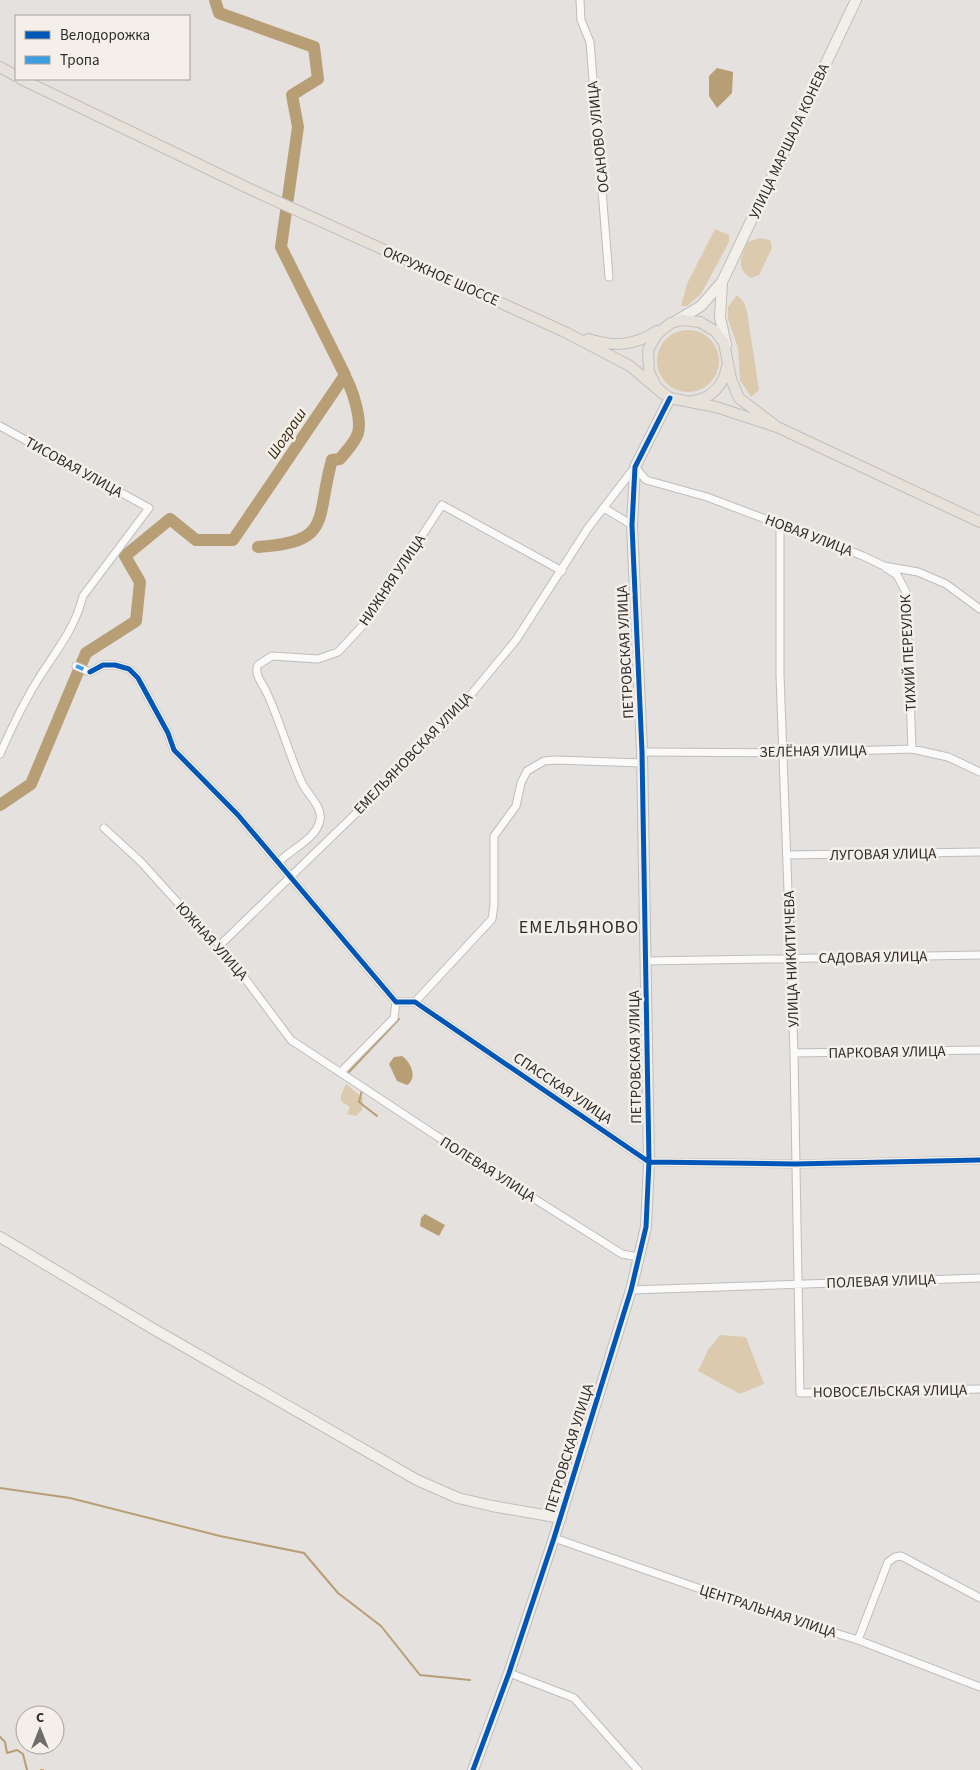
<svg xmlns="http://www.w3.org/2000/svg" width="980" height="1770" font-family="'Source Sans 3',sans-serif">
<style>
.green{fill:#dccaae}
.water{fill:#b89e75}
.lines{fill:none;stroke-linecap:round;stroke-linejoin:round}
.stream{stroke:#b89e75;stroke-width:2}
.river{stroke:#b89e75;stroke-width:12}
.street-casing{stroke:#bfbebb;stroke-width:9}
.secondary-casing{stroke:#bfbebb;stroke-width:12}
.primary-casing{stroke:#c0bfbd;stroke-width:12}
.street{stroke:#fbfafa;stroke-width:7}
.secondary{stroke:#f2efe9;stroke-width:10}
.primary{stroke:#e7e2d9;stroke-width:10}
.quiet{stroke:#3d9de1;stroke-width:4;stroke-dasharray:8 4;stroke-linecap:butt}
.cycleway-casing{stroke:#f4efe8;stroke-width:8}
.cycleway{stroke:#0057b8;stroke-width:5}
.labels{text-anchor:middle;stroke-width:5;stroke-linejoin:round;paint-order:stroke}
.street-label{font-size:15px;fill:#2f2d2b;stroke:#f4efe8}
.water-label{font-size:16px;font-style:italic;fill:#3b2b10;stroke:#f4efe8}
.quarter-label{font-size:18px;letter-spacing:1px;fill:#2f2d2b;stroke:#f4efe8}
</style>
<rect width="100%" height="100%" fill="#e4e1de"/>
<!-- green -->
<path class="green" d="M715 229 729 235V242L701 294 687 306H681L687 284Z
M760 238 770 240 772 248 759 275 751 278C735 269 741 256 748 242Z
M737 295 744 302 747 312 759 390 751 397 740 380 738 348 728 319V307Z
M657 361a31 31 0 1 1 62 0a31 31 0 1 1-62 0Z
M346 1084 363 1098 362 1110 356 1116 347 1114 350 1107 341 1101V1095Z
M720 1335 746 1337 764 1384 740 1394 698 1371 708 1350Z"/>
<!-- water -->
<path class="water" d="M717 68 733 72 732 93 717 108 709 96V76Z
M402 1056C411 1062 418 1078 407 1085L397 1081 389 1064 394 1057Z
M425 1214 445 1225 439 1236 420 1226 421 1218Z"/>
<g class="lines">
<!-- stream -->
<path class="stream" d="M349 1072 399 1019
M362 1090 359 1102 377 1116
M0 1488 70 1498 220 1536 304 1553 338 1593 381 1626 420 1675 470 1680
M0 1737 5 1742 7 1753 17 1750 23 1754 27 1770
M41 1770H43"/>
<!-- river -->
<path class="river" d="M258 547C334 542 315 519 332 460L340 459C346 451 355 443 358 433 362 419 352 387 344 375
M0 805 31 784 86 653 136 621 140 582 125 556 170 519 196 540H233L345 375 281 247 298 127 292 95 318 79 314 47 219 13 215 0"/>
<defs>
<path id="street" d="M580 0 581 20 590 42 609 277
M0 426 149 508 83 596C74 631 55 652 37 681 23 704 11 729 0 754
M604 508 632 525
M780 525V675L794 1053 800 1393 980 1389
M886 568 897 575 906 592 912 749
M76 666 90 672 103 665H115L129 669 138 678 168 733 174 750 238 815 396 1002H415L649 1162 795 1164 980 1160
M642 752 783 753 912 749 948 757 980 772
M104 828 141 862 197 924 220 945 291 1040 476 1162 622 1254 638 1257
M787 855 980 852
M278 863C290 849 316 840 320 820 323 807 307 794 302 783 288 752 280 720 265 689 261 682 254 673 258 665L272 656 318 659 338 652 366 622 442 505 562 571
M220 945 379 791 459 709 516 640 588 528 635 467 646 480 707 497 863 556 884 566 918 572 946 584 980 609
M646 961 980 955
M415 1002 492 919 494 905V836L516 806 521 783 527 771 544 761 556 760 642 763
M794 1053 980 1050
M341 1072 394 1018 396 1002
M631 1290 980 1278
M554 1538 761 1610 858 1640 980 1687
M858 1640 888 1562 895 1557 901 1556 980 1598
M509 1673 574 1698 638 1770"/>
<path id="secondary" d="M722 283 720 317 726 345
M676 321 701 306 722 282 856 0
M0 1237 150 1327 417 1480 458 1498 492 1506 561 1518
M473 1770 509 1673 554 1538 631 1290 646 1227 649 1162 642 752 632 525 635 467 670 398"/>
<path id="primary" d="M0 67 16 76
M21 79 252 190 565 332 630 366 663 394
M588 339C614 347 634 346 657 331
M693 401C712 398 724 385 727 366
M777 427 739 398 731 379 724 343 715 331 700 322 682 320 671 323 657 334 648 350 649 372 657 388 670 398 716 407 777 427 980 522"/>
</defs>
<!-- street casing -->
<use href="#street" class="street-casing"/>
<!-- secondary casing -->
<use href="#secondary" class="secondary-casing"/>
<!-- primary casing -->
<use href="#primary" class="primary-casing"/>
<!-- street -->
<use href="#street" class="street"/>
<!-- secondary -->
<use href="#secondary" class="secondary"/>
<!-- primary -->
<use href="#primary" class="primary"/>
<!-- quiet -->
<path class="quiet" d="M76 666 90 672"/>
<defs>
<path id="cycleway" d="M90 672 103 665H115L129 669 138 678 168 733 174 750 238 815 396 1002H415L649 1162 795 1164 980 1160
M473 1770 509 1673 554 1538 631 1290 646 1227 649 1162 642 752 632 525 635 467 670 398"/>
</defs>
<!-- cycleway casing -->
<use href="#cycleway" class="cycleway-casing"/>
<!-- cycleway -->
<use href="#cycleway" class="cycleway"/>
</g>
<g class="labels">
<!-- street labels -->
<g class="street-label">
<text transform="translate(598 137) rotate(-96)" y="5">ОСАНОВО УЛИЦА</text>
<text transform="translate(789 141) rotate(-65)" y="5">УЛИЦА МАРШАЛА КОНЕВА</text>
<text transform="translate(441 276) rotate(24)" y="5">ОКРУЖНОЕ ШОССЕ</text>
<text transform="translate(74 467) rotate(29)" y="5">ТИСОВАЯ УЛИЦА</text>
<text transform="translate(809 535) rotate(21)" y="5">НОВАЯ УЛИЦА</text>
<text transform="translate(392 580) rotate(-56)" y="5">НИЖНЯЯ УЛИЦА</text>
<text transform="translate(625 652) rotate(-93)" y="5">ПЕТРОВСКАЯ УЛИЦА</text>
<text transform="translate(908 653) rotate(-93)" y="5">ТИХИЙ ПЕРЕУЛОК</text>
<text transform="translate(813 751) rotate(-1)" y="5">ЗЕЛЁНАЯ УЛИЦА</text>
<text transform="translate(413 753) rotate(-46)" y="5">ЕМЕЛЬЯНОВСКАЯ УЛИЦА</text>
<text transform="translate(883 854) rotate(-1)" y="5">ЛУГОВАЯ УЛИЦА</text>
<text transform="translate(212 941) rotate(48)" y="5">ЮЖНАЯ УЛИЦА</text>
<text transform="translate(873 957) rotate(-1)" y="5">САДОВАЯ УЛИЦА</text>
<text transform="translate(791 959) rotate(-92)" y="5">УЛИЦА НИКИТИЧЕВА</text>
<text transform="translate(887 1052) rotate(-1)" y="5">ПАРКОВАЯ УЛИЦА</text>
<text transform="translate(635 1057) rotate(-91)" y="5">ПЕТРОВСКАЯ УЛИЦА</text>
<text transform="translate(563 1088) rotate(34)" y="5">СПАССКАЯ УЛИЦА</text>
<text transform="translate(488 1169) rotate(32)" y="5">ПОЛЕВАЯ УЛИЦА</text>
<text transform="translate(881 1281) rotate(-2)" y="5">ПОЛЕВАЯ УЛИЦА</text>
<text transform="translate(890 1391) rotate(-1)" y="5">НОВОСЕЛЬСКАЯ УЛИЦА</text>
<text transform="translate(569 1448) rotate(-73)" y="5">ПЕТРОВСКАЯ УЛИЦА</text>
<text transform="translate(768 1611) rotate(18)" y="5">ЦЕНТРАЛЬНАЯ УЛИЦА</text>
</g>
<!-- water labels -->
<g class="water-label">
<text transform="translate(286 433) rotate(-56)" y="6">Шограш</text>
</g>
<!-- quarter labels -->
<g class="quarter-label">
<text x="579" y="933">ЕМЕЛЬЯНОВО</text>
</g>
</g>
<!-- legend -->
<rect x="15" y="15" width="175" height="65" fill="#f4efe8" stroke="#a5a19c"/>
<rect x="25" y="31" width="25" height="8" fill="#0057b8" stroke="#a5a19c"/>
<text x="60" y="40" font-size="15" fill="#2f2d2b">Велодорожка</text>
<rect x="25" y="56" width="25" height="8" fill="#3d9de1" stroke="#a5a19c"/>
<text x="60" y="65" font-size="15" fill="#2f2d2b">Тропа</text>
<!-- north arrow -->
<g transform="translate(40 1730)"><circle r="24" fill="#f4efe8" stroke="#a5a19c"/>
<path d="M0-4L9 19L0 12L-9 19Z" fill="#6e6c6a"/>
<text y="-8" font-size="14" font-weight="bold" text-anchor="middle" fill="#2f2d2b">С</text>
</g>
</svg>
